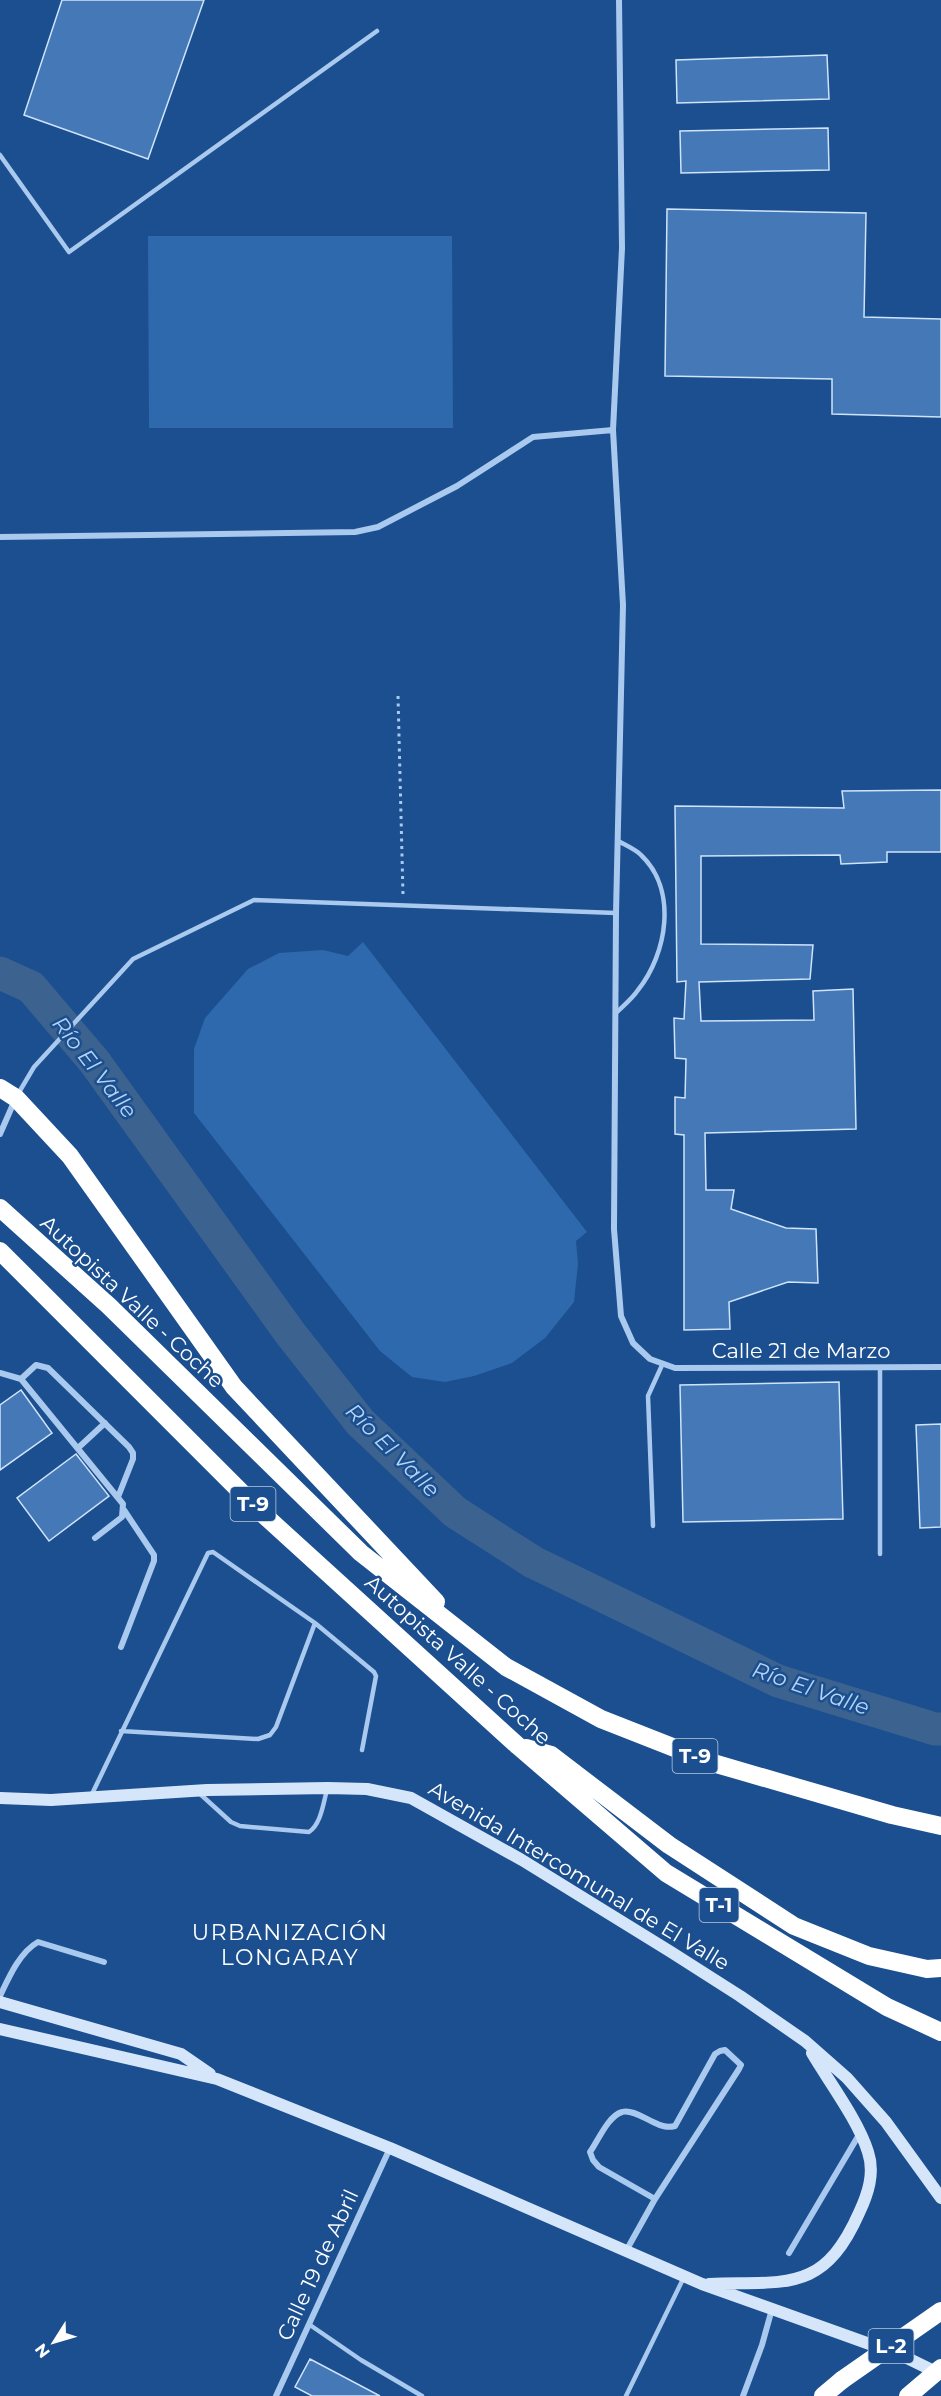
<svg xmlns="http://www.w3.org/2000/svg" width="941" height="2396" font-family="Montserrat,sans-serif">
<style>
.green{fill:#2e69ad}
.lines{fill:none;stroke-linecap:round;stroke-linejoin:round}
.river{stroke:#3c6290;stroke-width:33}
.building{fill:#4478b7;stroke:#cfe3fa;stroke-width:1.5}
.path{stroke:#a9c9ee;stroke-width:3;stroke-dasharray:3 4.5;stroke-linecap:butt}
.service{stroke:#a9c9ee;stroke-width:4.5}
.minor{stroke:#a9c9ee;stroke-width:6}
.secondary{stroke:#d6e6fa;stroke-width:12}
.motorway{stroke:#fff;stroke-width:18}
.motorway-bridge{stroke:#fff;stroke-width:18}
.labels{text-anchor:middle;stroke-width:5;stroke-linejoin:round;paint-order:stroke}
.shield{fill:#1b4f8f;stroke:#bbcadd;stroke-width:1.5}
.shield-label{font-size:20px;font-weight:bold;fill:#fff}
.street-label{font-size:21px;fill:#fff;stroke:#1b4f8f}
.water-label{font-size:22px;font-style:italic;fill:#b5d3f5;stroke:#1b4f8f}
.neighbourhood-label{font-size:22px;letter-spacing:1.5px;fill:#fff;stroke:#1b4f8f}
</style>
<rect width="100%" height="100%" fill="#1b4f8f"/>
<!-- green -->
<path class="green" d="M148 236H452L453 428H149Z
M363 942 587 1232 576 1241 578 1264 574 1302 545 1338 512 1363 474 1376 445 1382 412 1377 380 1351 194 1113V1049L205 1018 248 969 279 953 323 950 348 956Z"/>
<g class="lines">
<!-- river -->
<path class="river" d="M0 973 31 987 94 1061 290 1333 360 1422 455 1512 533 1562 778 1681 935 1729H941"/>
</g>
<!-- building -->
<path class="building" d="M62 0H204L148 159 24 115Z
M827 55 829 99 677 103 676 60Z
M828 128 829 170 681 173 680 131Z
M667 209 866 213 864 317 941 319V417L832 414V379L665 376Z
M941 790V852H887V862L841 864 840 855 701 856V944L813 945 810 979 699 982 701 1021 814 1020 813 991 853 989 856 1129 705 1133 706 1190H734L731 1209 786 1228 816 1229 818 1283 788 1282 729 1302 730 1329 684 1330V1135L675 1134V1097L685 1098 686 1059 675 1058 674 1018 684 1019 686 981 677 982 675 806 844 808 842 791Z
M839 1382 843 1519 683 1522 680 1385Z
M21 1390 52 1433 0 1470V1405Z
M941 1424V1527L920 1528 916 1425Z
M76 1454 109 1496 49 1541 17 1498Z
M310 2359 380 2396H312L295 2387Z"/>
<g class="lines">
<!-- path -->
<path class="path" d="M398 696 403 895"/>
<!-- service -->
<path class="service" d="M0 155 69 252 377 31
M616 1013C623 1006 632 999 638 990 667 954 678 890 641 855 635 849 625 845 618 841
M18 1094 34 1067 133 959 254 900 616 913
M653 1526 648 1396 663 1363
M880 1554V1368
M121 1731 258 1739 270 1735 276 1727 315 1623
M199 1793 231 1822 240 1826 309 1832C321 1824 323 1804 327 1790
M92 1794 208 1553 213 1552 315 1623 374 1672 376 1676 362 1750
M310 2325 361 2360 422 2396
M626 2396 684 2277"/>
<!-- minor -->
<path class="minor" d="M619 0 622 248 613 430 623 605 616 913 614 1229 621 1316 633 1343 650 1359 675 1368 941 1367
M0 537 355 532 378 527 457 486 533 437 613 430
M0 1134 14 1102
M0 1373 21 1379 123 1504 122 1517 95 1538
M21 1379 36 1365 48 1368 129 1447 133 1453V1459L118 1497
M78 1448 105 1423
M121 1647 154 1561V1555L124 1510
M0 1996C9 1977 20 1952 38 1942L104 1962
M626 2251 655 2199 739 2069 741 2065 725 2050 720 2051 715 2054 675 2126C667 2128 661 2126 653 2122 644 2118 631 2109 622 2112 608 2116 598 2141 590 2152L593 2160 599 2167 655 2199
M789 2253 860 2133
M276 2396 390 2148
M743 2396 762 2345 772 2309"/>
<!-- secondary -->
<path class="secondary" d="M0 1798 51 1800 207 1790 328 1788 367 1789 411 1798 522 1860 671 1952 740 1996 805 2041 847 2078 886 2122 941 2198
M0 2002 181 2054 210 2074
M0 2029 217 2079 390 2148 702 2284 903 2356 940 2374
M709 2284C786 2281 823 2294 859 2213 868 2194 875 2173 868 2152 858 2120 829 2082 812 2053"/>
<!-- motorway -->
<path class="motorway" d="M0 1088 16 1098 70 1156 234 1387 436 1602
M0 1208 109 1306 361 1553 506 1667 601 1719 713 1763 892 1815 941 1826
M0 1251 264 1515 518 1746 666 1873 887 2007 941 2032
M526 1748 551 1755 669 1845 794 1926 869 1956 927 1969 941 1968
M823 2396 842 2380"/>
<!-- motorway-bridge -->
<path class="motorway-bridge" d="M842 2380 941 2311
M908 2396 941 2368"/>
</g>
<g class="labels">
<!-- shield labels -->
<g class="shield">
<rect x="230.5" y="1487" width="45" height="34" rx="4.5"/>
<rect x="672.5" y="1739" width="45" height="34" rx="4.5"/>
<rect x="699.5" y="1888" width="39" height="34" rx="4.5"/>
<rect x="868.5" y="2329" width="45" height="34" rx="4.5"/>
</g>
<g class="shield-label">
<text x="253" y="1511">T-9</text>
<text x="695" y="1763">T-9</text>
<text x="719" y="1912">T-1</text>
<text x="891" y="2353">L-2</text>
</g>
<!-- street labels -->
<g class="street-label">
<text transform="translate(132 1302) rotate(43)" y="7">Autopista Valle - Coche</text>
<text x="801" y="1358">Calle 21 de Marzo</text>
<text transform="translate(458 1660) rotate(42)" y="7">Autopista Valle - Coche</text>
<text transform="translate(579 1876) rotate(31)" y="7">Avenida Intercomunal de El Valle</text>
<text transform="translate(318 2265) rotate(-65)" y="7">Calle 19 de Abril</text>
</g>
<!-- water labels -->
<g class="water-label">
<text transform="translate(95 1067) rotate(52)" y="8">Río El Valle</text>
<text transform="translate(393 1450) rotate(45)" y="8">Río El Valle</text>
<text transform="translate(811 1688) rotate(19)" y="8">Río El Valle</text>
</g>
<!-- neighbourhood labels -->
<g class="neighbourhood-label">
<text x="290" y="1940">URBANIZACIÓN<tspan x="290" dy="25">LONGARAY</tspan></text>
</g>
</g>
<!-- north arrow -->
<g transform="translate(54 2342) rotate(233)" stroke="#1b4f8f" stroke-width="4.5" paint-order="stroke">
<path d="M0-4.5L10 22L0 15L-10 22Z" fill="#ffffff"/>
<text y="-9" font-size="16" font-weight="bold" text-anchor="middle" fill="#ffffff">N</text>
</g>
</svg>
